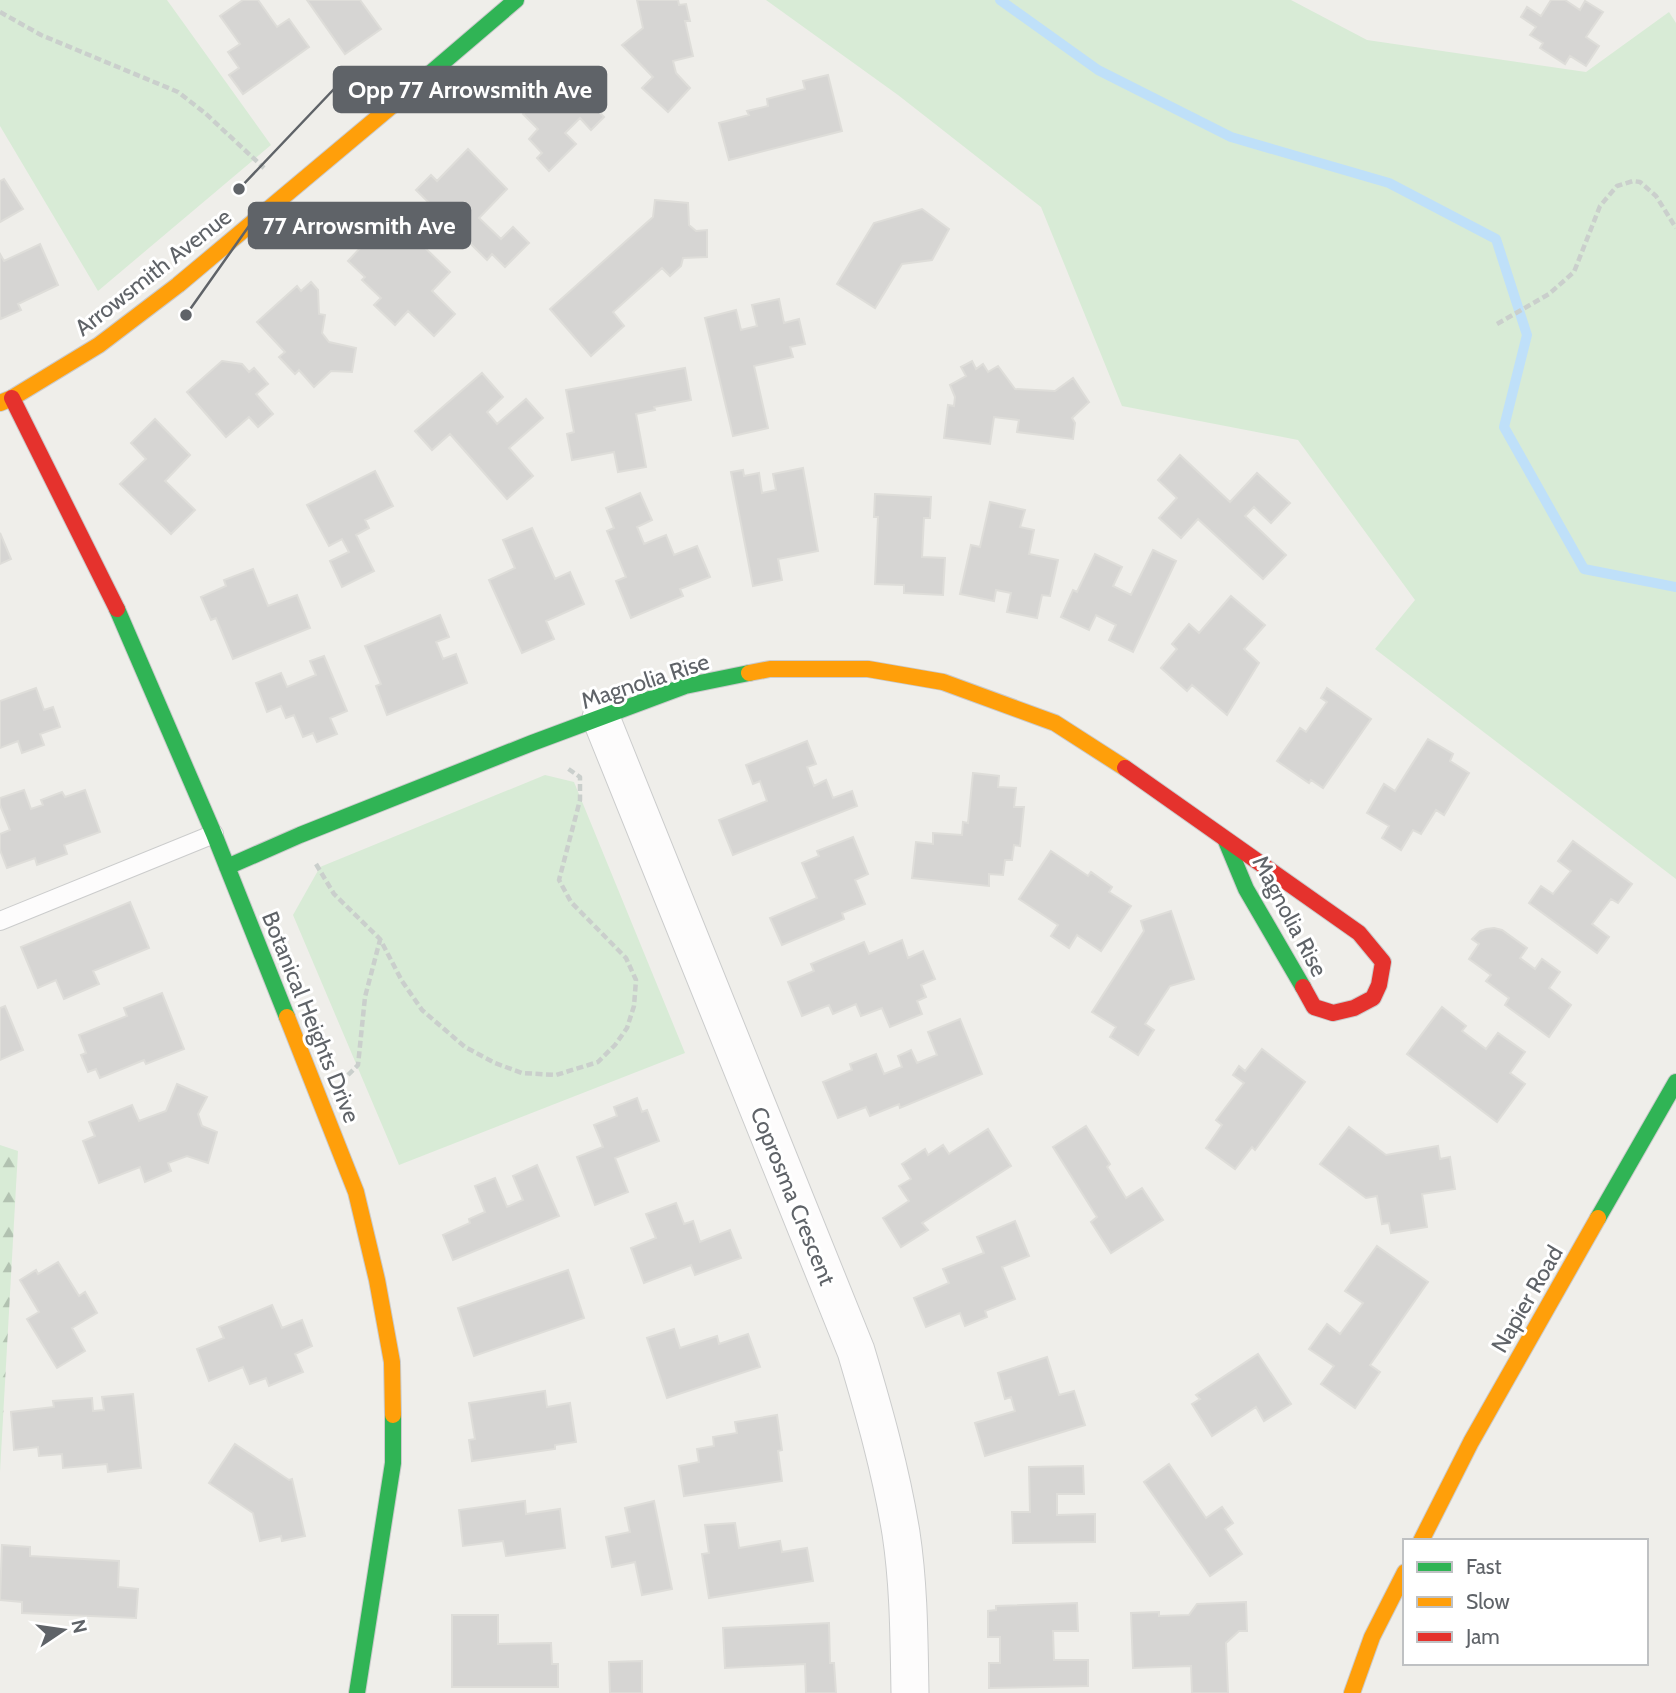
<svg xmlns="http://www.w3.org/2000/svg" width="1676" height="1693" font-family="Cabin,sans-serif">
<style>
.green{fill:#d8ebd6}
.forest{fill:url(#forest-firs)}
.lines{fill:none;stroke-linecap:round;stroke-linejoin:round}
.stream{stroke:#bfe0f9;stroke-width:10}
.building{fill:#d6d5d3;stroke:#deddd9;stroke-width:2}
.lane-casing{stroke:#cbcccc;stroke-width:20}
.street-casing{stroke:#cbcccc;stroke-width:39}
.fast-casing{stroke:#cacacb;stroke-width:18}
.slow-casing{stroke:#cacacb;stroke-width:18}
.jam-casing{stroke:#cacacb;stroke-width:18}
.path{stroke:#cacfcc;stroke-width:4.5;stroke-dasharray:7 3.5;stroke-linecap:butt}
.lane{stroke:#fdfcfc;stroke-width:18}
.street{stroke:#fdfcfc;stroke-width:37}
.fast{stroke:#30b455;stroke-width:16}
.slow{stroke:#ff9f0a;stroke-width:16}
.jam{stroke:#e5322d;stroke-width:16}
.labels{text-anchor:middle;stroke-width:6;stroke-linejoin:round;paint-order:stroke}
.street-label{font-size:23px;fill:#5f6368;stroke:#fff}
.leader{fill:none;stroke:#5f6368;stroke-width:2.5}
.callout-dot{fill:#5f6368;stroke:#fff;stroke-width:2.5}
.callout{fill:#5f6368;stroke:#5f6368;stroke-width:2.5}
.callout-label{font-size:24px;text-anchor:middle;font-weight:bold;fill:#fff}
</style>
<defs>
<pattern id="forest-firs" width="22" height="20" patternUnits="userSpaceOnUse" patternTransform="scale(1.75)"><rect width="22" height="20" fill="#d8ebd6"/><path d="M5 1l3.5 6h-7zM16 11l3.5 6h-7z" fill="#b2c2b1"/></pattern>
</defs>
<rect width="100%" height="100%" fill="#efeeea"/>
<!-- green -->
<path class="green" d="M0 0H167L271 145 98 291 0 126Z
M766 0H1291L1367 40 1586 72 1669 12 1676 23V879L1375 649 1415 600 1298 440 1122 406 1041 207 898 95Z
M545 775 574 782 685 1053 399 1165 293 915 320 867Z"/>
<!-- forest -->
<path class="forest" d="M0 1145 18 1151 0 1472Z"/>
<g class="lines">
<!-- stream -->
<path class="stream" d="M1000 0 1098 70 1231 137 1389 183 1496 239 1527 335 1504 427 1584 569 1676 587"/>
</g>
<!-- building -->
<path class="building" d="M243 0H258L277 27 289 19 309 47 243 94 229 75 239 68 228 52 240 44 220 16Z
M307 0H360L381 29 345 54Z
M637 0H678L679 5 686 4 690 21H685L693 56 673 61 676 73 690 88 668 112 642 88 653 77 622 45 643 28Z
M1551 0H1565L1580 10 1585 1 1603 12 1586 37 1599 46 1586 66 1570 56 1565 64 1540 48 1543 43 1530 35 1536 27 1521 17 1527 7 1541 16Z
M563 75 604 117 591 130 580 118 565 133 576 144 549 171 537 158 542 153 529 139 538 129 523 114Z
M828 75 842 131 729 160 719 123 749 115 747 111 768 106 767 99 805 89 803 81Z
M468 149 507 189 479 218 501 239 513 227 529 243 505 267 492 254 487 260 416 190 431 175 437 181Z
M4 179 23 209 0 222V181Z
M655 200 688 203 689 225 696 231 707 230V257L683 258 681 266 670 276 662 268 613 312 624 326 591 356 550 309 653 217Z
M922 209 949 229 932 260 902 264 875 308 837 284 874 223Z
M391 215 450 272 432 291 455 314 434 336 408 311 395 325 374 305 381 298 362 280 365 277 348 261Z
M40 244 58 285 18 304 21 310 1 319 0 316V254L4 261Z
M311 282 318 290 319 314 325 315 322 333 329 342 356 348 352 372 331 371 314 387 299 370 295 374 279 357 285 352 257 322 297 286 301 291Z
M779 299 784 323 799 319 805 344 790 347 793 357 754 366 768 428 733 436 705 318 736 310 741 330 757 326 752 305Z
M222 361 242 364 249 372 254 368 268 384 256 394 273 414 258 427 249 417 226 437 187 392Z
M972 361 976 369 983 364 988 372 998 366 1015 389 1055 391 1073 378 1089 402 1072 418 1075 423 1073 439 1017 432 1019 420 994 417 990 444 944 438 948 405 954 406 955 397 950 385 966 376 961 367Z
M685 368 691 400 654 407 655 410 636 414 646 467 618 472 614 452 572 460 567 434 574 432 566 390Z
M482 373 503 397 487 412 497 424 526 399 543 418 509 448 533 476 507 499 450 434 432 450 415 431Z
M155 419 190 455 165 481 195 510 171 534 120 484 146 459 131 443Z
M1180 455 1230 502 1257 473 1290 503 1271 523 1254 507 1245 516 1286 555 1263 579 1198 519 1181 538 1159 518 1177 498 1158 480Z
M803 468 818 551 778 559 782 580 753 586 731 472 743 470 744 476 759 473 762 493 776 490 773 474Z
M375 471 393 506 365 520 369 528 356 535 374 571 342 587 330 561 349 552 342 539 329 546 307 505Z
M640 493 652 520 637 527 644 544 666 535 674 555 697 546 710 577 680 589 683 596 631 618 616 581 626 577 607 531 614 528 606 508Z
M875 494 931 497 930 518H924L922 557 945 558 943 595 904 593V585L875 584 878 517H874Z
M990 502 1025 510 1020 527 1034 530 1029 554 1058 560 1050 596 1042 595 1037 618 1007 612 1011 593 996 590 994 601 960 594 971 545 980 547Z
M532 528 555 579 570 572 584 604 546 621 554 639 522 653 489 580 515 568 503 540Z
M0 533 11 559 0 564Z
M1153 550 1176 561 1133 652 1109 640 1116 625 1096 615 1089 630 1061 617 1073 590 1077 592 1095 554 1122 567 1113 586 1131 595Z
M253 569 268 606 297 595 310 628 233 659 216 618 211 620 201 597 226 586 224 580Z
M1231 596 1265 625 1244 649 1259 663 1227 715 1192 685 1187 691 1161 668 1177 649 1172 644 1189 624 1199 633Z
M440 615 449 637 436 642 443 659 456 654 467 683 387 715 376 686 381 684 365 646Z
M324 656 347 711 330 718 337 734 317 742 313 733 303 737 294 715 286 718 281 706 267 712 256 683 281 673 287 687 316 675 310 661Z
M36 688 44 710 53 707 60 727 40 734 44 745 22 753 18 741 0 748V701Z
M1327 688 1371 719 1323 788 1311 780 1309 783 1277 761 1300 728 1306 732 1327 702 1321 698Z
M1428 739 1453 754 1450 761 1469 773 1444 815 1436 810 1421 834 1413 830 1401 850 1382 838 1389 826 1367 813 1384 784 1395 791Z
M807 741 816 764 807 767 814 786 826 780 833 798 852 791 857 806 733 855 719 820 767 801 760 781 753 784 746 765Z
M973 773 999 776 998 787 1016 788 1014 807H1024L1020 846 1014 845 1012 860H1005L1003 875 989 874V886L912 878 916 842 933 844V833L962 835 963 822 968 823Z
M24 790 31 809 43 805 41 800 62 792 65 797 85 790 100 832 64 845 67 854 37 865 35 858 7 868 0 850V834L10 830 0 805V798Z
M853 837 868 874 855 880 865 904 842 913 844 919 782 945 770 918 817 898 802 863 819 856 817 851Z
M1573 841 1632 884 1618 903 1611 899 1592 924 1609 937 1597 953 1529 903 1541 886 1553 894 1571 871 1558 861Z
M1051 851 1088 876 1091 872 1112 887 1109 892 1131 906 1101 951 1077 935 1069 948 1051 936 1058 925 1019 899Z
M130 902 149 948 93 971 99 984 64 999 56 980 38 988 21 947Z
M1171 911 1194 979 1170 986 1145 1024 1154 1030 1138 1055 1110 1037 1116 1027 1092 1012 1144 931 1141 921Z
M1494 928 1502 930 1527 948 1520 958 1535 969 1542 959 1560 972 1549 988 1571 1005 1549 1037 1505 1005 1509 998 1486 981 1491 975 1469 959 1479 944 1472 939 1480 931 1486 929Z
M902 940 908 958 923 951 935 979 921 985 926 997 917 1001 922 1014 890 1027 882 1008 861 1016 856 1004 833 1014 829 1005 802 1016 788 982 814 971 811 964 864 942 869 954Z
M162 993 184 1049 146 1064 144 1060 100 1078 96 1069 88 1072 81 1055 86 1053 79 1035 127 1016 124 1008Z
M5 1006 23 1050 0 1060V1008Z
M1442 1007 1466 1026 1462 1031 1486 1049 1498 1033 1525 1052 1510 1073 1525 1084 1497 1122 1407 1054Z
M960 1019 982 1074 900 1108 899 1104 870 1116 866 1107 838 1118 823 1082 852 1070 850 1064 876 1054 884 1074 902 1067 898 1056 911 1050 917 1063 937 1055 928 1032Z
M1262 1049 1305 1082 1255 1150 1252 1147 1235 1169 1206 1148 1222 1125 1216 1120 1244 1083 1233 1075 1239 1066 1245 1071Z
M177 1084 207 1097 198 1114 202 1126 217 1132 208 1163 187 1156 168 1163 171 1171 145 1182 140 1167 99 1183 83 1141 95 1136 89 1122 132 1105 139 1121 166 1111Z
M637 1098 642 1112 647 1110 659 1141 615 1158 628 1192 595 1205 577 1157 603 1147 594 1125 617 1116 614 1107Z
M1086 1126 1110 1164 1107 1167 1126 1198 1142 1188 1163 1220 1111 1253 1091 1222 1097 1217 1053 1147Z
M1349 1127 1386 1155 1438 1146 1440 1159 1450 1157 1455 1189 1422 1194 1427 1227 1391 1233 1389 1223 1382 1224 1377 1196 1366 1198 1320 1164Z
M988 1129 1011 1166 922 1223 928 1230 901 1247 883 1218 909 1201 899 1186 911 1179 902 1164 925 1149 928 1155 943 1145 949 1154Z
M537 1165 559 1216 453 1260 443 1235 470 1223 469 1219 485 1212 475 1186 495 1178 507 1207 523 1200 513 1176Z
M676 1203 684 1224 693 1221 700 1242 730 1230 741 1258 695 1275 691 1265 644 1283 631 1248 656 1238 646 1214Z
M1015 1221 1029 1256 1002 1267 1015 1299 985 1311 987 1317 965 1326 960 1313 926 1327 914 1298 949 1283 943 1269 984 1253 977 1237Z
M1377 1246 1428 1282 1370 1365 1380 1372 1355 1408 1321 1384 1334 1366 1309 1349 1327 1324 1340 1334 1363 1303 1345 1291Z
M58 1262 79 1296 85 1292 97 1313 72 1328 85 1351 57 1368 27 1319 39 1312 20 1280 36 1270 38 1274Z
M568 1270 584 1318 474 1356 458 1308Z
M272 1305 282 1328 302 1320 312 1346 295 1354 303 1372 269 1386 266 1378 250 1384 243 1367 209 1381 197 1349 224 1338 219 1327Z
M674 1329 680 1348 717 1336 719 1344 748 1334 760 1367 667 1398 647 1338Z
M1258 1354 1291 1404 1264 1421 1256 1407 1212 1436 1192 1404 1200 1399 1196 1395Z
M1047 1357 1059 1395 1074 1391 1085 1425 985 1456 975 1423 1015 1411 1011 1397 1005 1399 998 1373Z
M545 1391 547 1407 570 1403 576 1442 555 1445V1449L472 1461 469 1440 475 1439 469 1403Z
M133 1394 141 1468 108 1472 107 1464 63 1468 62 1454 39 1456 38 1447 14 1450 11 1412 54 1407 53 1401 92 1398 93 1411 104 1410 102 1397Z
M777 1415 782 1450 778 1451 782 1481 684 1496 679 1466 699 1462 697 1449 714 1446 713 1437 737 1433 735 1422Z
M235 1444 289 1480 292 1479 305 1536 282 1541 281 1536 260 1541 253 1513 209 1483Z
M1169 1464 1206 1518 1222 1507 1233 1523 1225 1529 1242 1554 1210 1576 1144 1482Z
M1083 1466 1084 1494H1057V1515L1095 1514V1542L1013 1543 1012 1512H1030L1029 1467Z
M525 1501 526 1514 560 1509 565 1548 506 1556 503 1541 463 1546 459 1510Z
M654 1501 672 1589 642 1595 635 1562 612 1567 606 1537 630 1532 625 1508Z
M735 1523 739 1548 780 1541 782 1552 807 1548 813 1581 709 1598 702 1554 709 1553 705 1525Z
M2 1545 30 1547V1556L119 1561 118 1587 138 1589 136 1618 22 1613V1602L0 1600Z
M1246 1602 1247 1631H1239L1226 1643 1228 1693H1192L1191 1666 1133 1668 1131 1613 1159 1612V1616L1189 1615 1197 1604Z
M1077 1603 1078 1631H1053L1054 1660H1088V1686L989 1688V1663H1000V1637H988V1611L996 1610V1606Z
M452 1615H498V1644L551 1643 552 1664H558V1687H452Z
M829 1623 830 1663H834L836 1693H806L805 1664 725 1668 723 1628Z
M642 1661V1693H610L609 1662Z"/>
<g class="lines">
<defs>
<path id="lane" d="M0 921 214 834"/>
<path id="street" d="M601 718 856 1351C874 1411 891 1471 901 1533 909 1586 909 1639 910 1693"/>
<path id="fast" d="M413 88 516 0
M117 609 214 834 287 1017
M1226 841 1246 889 1303 987
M227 867 300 835 532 743 685 686 749 673
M1598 1218 1676 1082
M357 1693 393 1463V1415"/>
<path id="slow" d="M0 403 12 398 99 345 178 285 413 88
M749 673 770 669H868L943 682 1055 723 1125 768
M287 1017 356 1192 377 1280 392 1362 393 1415
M1421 1541 1471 1442 1598 1218
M1352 1693 1372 1637 1405 1572"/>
<path id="jam" d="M12 398 117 609
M1125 768 1359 933 1383 962 1379 985 1373 998 1354 1008 1333 1013 1314 1007 1303 987"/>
</defs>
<!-- lane casing -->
<use href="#lane" class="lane-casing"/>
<!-- street casing -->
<use href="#street" class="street-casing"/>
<!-- fast casing -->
<use href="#fast" class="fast-casing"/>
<!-- slow casing -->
<use href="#slow" class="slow-casing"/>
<!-- jam casing -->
<use href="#jam" class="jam-casing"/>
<!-- path -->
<path class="path" d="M0 12 41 35 178 92 205 113 264 168
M1497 324 1549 294 1574 272 1600 206 1617 186 1633 181 1640 182 1656 196 1676 228
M316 864 334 894 380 939 402 981 422 1010 465 1047 495 1063 522 1073 556 1075 598 1062 615 1045 627 1028 634 1006 636 980 626 958 571 902 559 880 580 800V777L567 768
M348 1075 358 1065 365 997 380 940"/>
<!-- lane -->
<use href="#lane" class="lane"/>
<!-- street -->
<use href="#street" class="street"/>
<!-- fast -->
<use href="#fast" class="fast"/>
<!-- slow -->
<use href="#slow" class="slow"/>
<!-- jam -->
<use href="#jam" class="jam"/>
</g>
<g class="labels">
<!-- street labels -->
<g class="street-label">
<text transform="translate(153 272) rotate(-38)" y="8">Arrowsmith Avenue</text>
<text transform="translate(645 681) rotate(-18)" y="8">Magnolia Rise</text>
<text transform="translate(1290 916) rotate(62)" y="8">Magnolia Rise</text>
<text transform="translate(311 1017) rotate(68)" y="8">Botanical Heights Drive</text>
<text transform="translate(793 1196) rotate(68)" y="8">Coprosma Crescent</text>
<text transform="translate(1527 1299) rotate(-60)" y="8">Napier Road</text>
</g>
</g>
<!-- callouts -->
<path class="leader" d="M239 189L334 89M186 315L249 226"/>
<g class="callout-dot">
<circle cx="239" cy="189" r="7"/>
<circle cx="186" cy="315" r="7"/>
</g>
<g class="callout">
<rect x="334" y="67" width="272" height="45" rx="7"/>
<rect x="249" y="203" width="221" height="45" rx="7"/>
</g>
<g class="callout-label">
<text x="470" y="98">Opp 77 Arrowsmith Ave</text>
<text x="359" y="234">77 Arrowsmith Ave</text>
</g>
<!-- legend -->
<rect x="1403" y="1539" width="245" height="126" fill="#ffffff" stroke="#bfc1c3" stroke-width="2"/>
<rect x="1417" y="1562" width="35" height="10" fill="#30b455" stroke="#bfc1c3" stroke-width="2"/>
<text x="1466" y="1574" font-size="21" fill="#5f6368">Fast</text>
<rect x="1417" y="1597" width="35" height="10" fill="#ff9f0a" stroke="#bfc1c3" stroke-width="2"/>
<text x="1466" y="1609" font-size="21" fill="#5f6368">Slow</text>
<rect x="1417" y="1632" width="35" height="10" fill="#e5322d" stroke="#bfc1c3" stroke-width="2"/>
<text x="1466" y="1644" font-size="21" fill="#5f6368">Jam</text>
<!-- north arrow -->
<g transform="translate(63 1630) rotate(77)" stroke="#ffffff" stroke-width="5" paint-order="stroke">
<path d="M0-5L12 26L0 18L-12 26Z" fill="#5f6368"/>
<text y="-10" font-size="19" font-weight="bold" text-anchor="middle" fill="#5f6368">N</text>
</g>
</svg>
